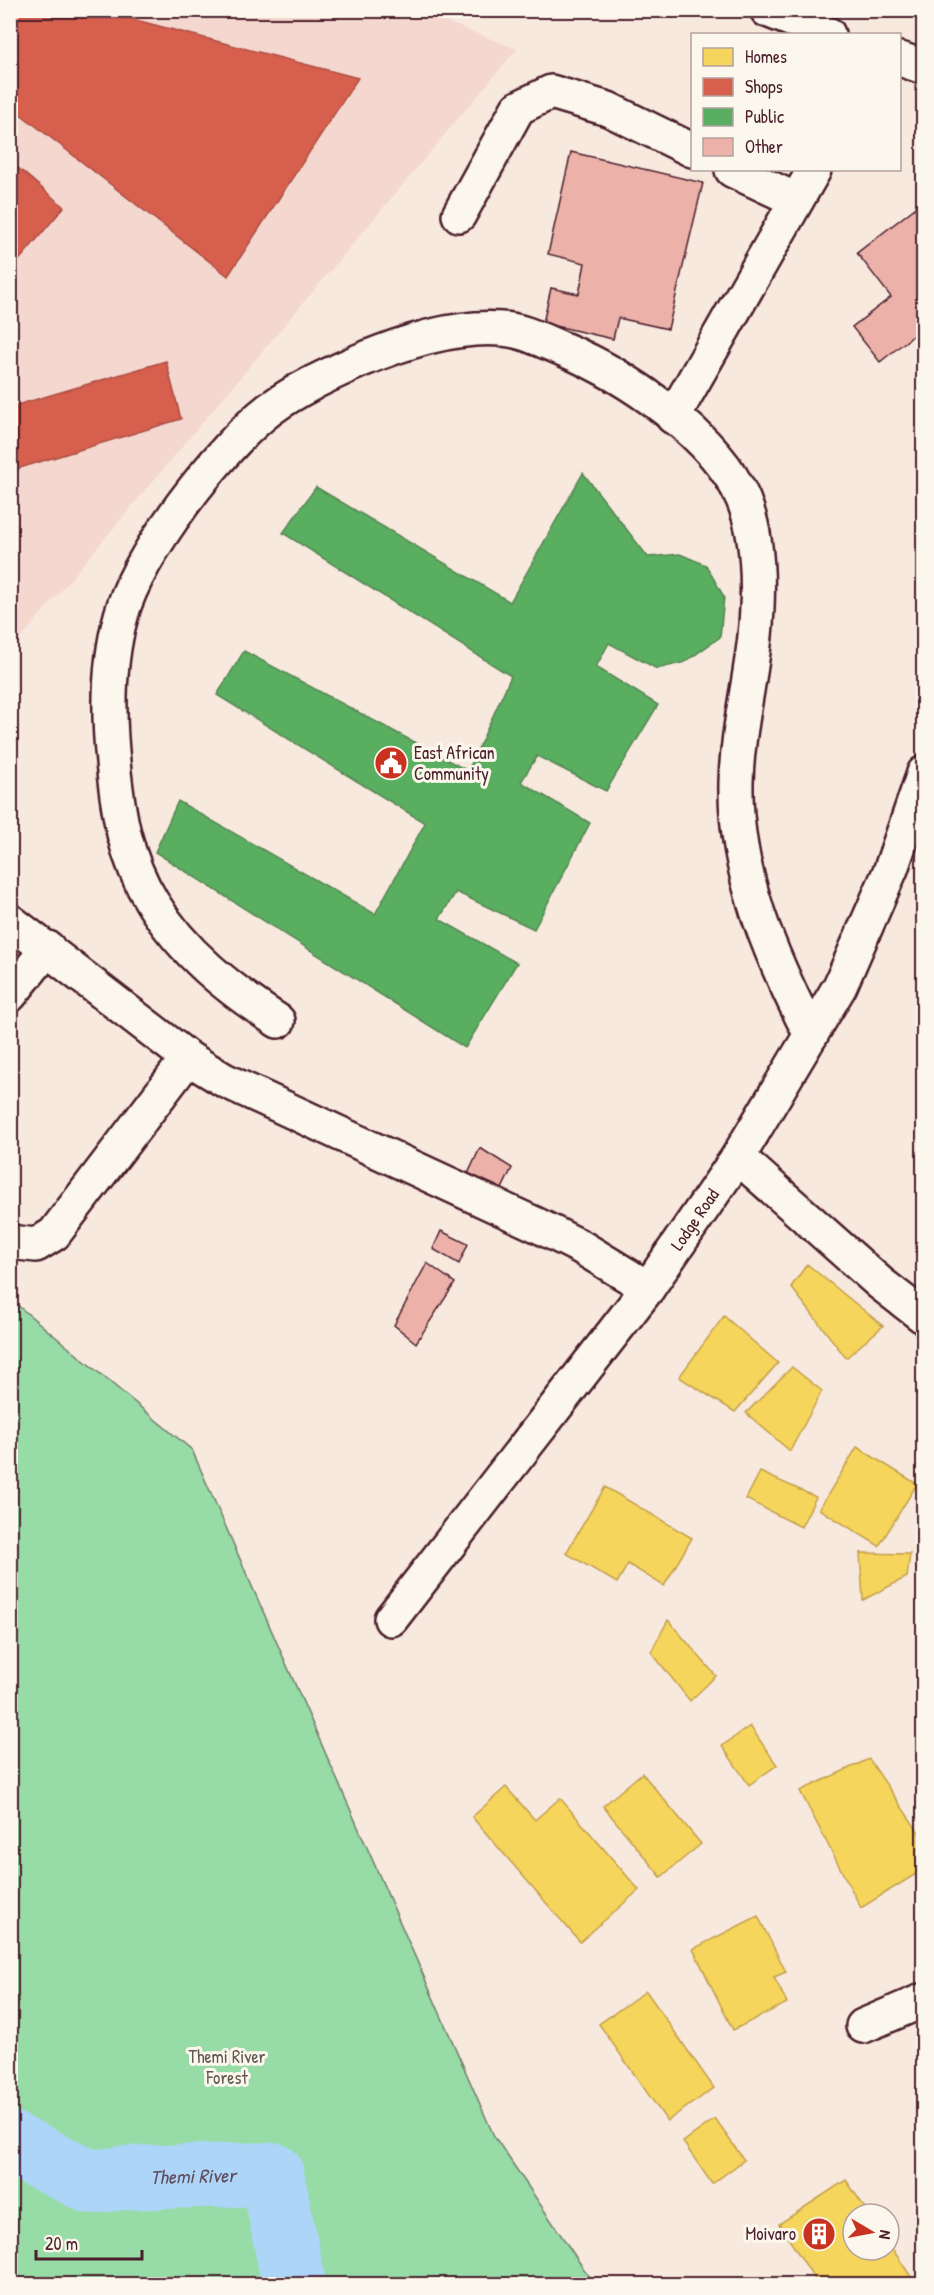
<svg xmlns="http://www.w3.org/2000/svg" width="934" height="2295" font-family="'Patrick Hand',sans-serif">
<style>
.built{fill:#f4d8cf}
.green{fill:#97dba7;stroke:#707d69;stroke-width:1.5}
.homes{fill:#f6d55c;stroke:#c29e4d;stroke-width:1.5}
.shops{fill:#d6604d;stroke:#ac4c43;stroke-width:1.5}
.public{fill:#5aae61;stroke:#558351;stroke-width:1.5}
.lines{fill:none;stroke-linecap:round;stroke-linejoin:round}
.river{stroke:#acd5f7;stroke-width:64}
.building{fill:#ecb2aa;stroke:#4a1f2b;stroke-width:1.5}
.minor-casing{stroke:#4a1f2b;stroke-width:38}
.minor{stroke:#fbf7ec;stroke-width:33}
.labels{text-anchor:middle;stroke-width:6;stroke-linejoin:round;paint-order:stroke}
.poi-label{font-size:18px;fill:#4a1f2b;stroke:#fbf7ec;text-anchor:start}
.street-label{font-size:18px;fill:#4a1f2b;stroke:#fbf7ec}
.park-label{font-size:18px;fill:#615750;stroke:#fbf7ec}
.water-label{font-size:20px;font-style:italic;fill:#624c5e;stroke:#fbf7ec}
</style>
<rect width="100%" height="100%" fill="#f8e9df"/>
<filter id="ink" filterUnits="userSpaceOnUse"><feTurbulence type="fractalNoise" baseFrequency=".0167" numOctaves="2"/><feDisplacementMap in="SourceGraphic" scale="12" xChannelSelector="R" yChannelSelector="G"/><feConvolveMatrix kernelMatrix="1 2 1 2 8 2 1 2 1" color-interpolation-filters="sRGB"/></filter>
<g filter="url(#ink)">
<!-- built -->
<path class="built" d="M11 11H419L517 49 11 650Z"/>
<!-- green -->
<path class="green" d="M10 1299 192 1450 494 2136 594 2284H11Z"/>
<!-- homes -->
<path class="homes" d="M807 1264 883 1326 846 1358 791 1287Z
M724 1316 778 1363 735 1412 679 1377Z
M792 1367 822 1391 790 1451 746 1413Z
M857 1447 917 1484 879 1546 819 1509Z
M760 1472 816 1497 801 1527 746 1499Z
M605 1487 692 1538 664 1586 628 1564 617 1583 566 1553Z
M860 1553 910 1554 907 1577 863 1600Z
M668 1620 716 1676 690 1701 651 1652Z
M750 1726 777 1765 749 1785 722 1746Z
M869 1759 924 1840V1869L861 1908 800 1791Z
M642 1773 701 1844 661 1877 603 1806Z
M506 1787 535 1820 560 1798 639 1890 580 1942 472 1817Z
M758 1916 786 1972 774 1977 787 2003 733 2030 693 1949Z
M646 1991 714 2088 667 2121 599 2024Z
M715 2119 744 2160 712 2184 683 2142Z
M846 2180 869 2214H853V2250H889V2244L916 2284H818L779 2224Z"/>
<!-- shops -->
<path class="shops" d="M10 10H98L358 78 228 276 10 106Z
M10 161 64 207 10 271Z
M166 361 181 419 10 471V407Z"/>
<!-- public -->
<path class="public" d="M583 473 648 557 680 554 706 565 724 597 720 637 685 662 657 669 609 643 596 667 658 705 606 791 537 756 521 782 590 823 534 929 456 892 439 919 517 963 465 1048 155 852 178 801 375 914 425 823 217 695 244 651 468 771 511 676 283 533 316 487 510 602Z"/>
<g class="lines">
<!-- river -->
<path class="river" id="s1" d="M10 2143 91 2182 123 2178 272 2174 294 2284"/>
</g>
<!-- building -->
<path class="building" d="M571 152 703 183 668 329 618 318 613 339 543 323 551 288 579 294 585 263 548 254Z
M924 201V327L880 362 852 327 891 297 857 253Z
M480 1148 512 1168 500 1193 467 1176Z
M441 1231 468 1244 459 1264 433 1249Z
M427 1263 455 1283 416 1343 394 1325Z"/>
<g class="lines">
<defs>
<g id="minor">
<path d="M767 10 828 34"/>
<path d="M900 59 924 67"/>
<path d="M732 170 796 200"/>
<path d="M459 215 518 108 551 92 608 109 692 150"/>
<path d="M673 417 814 170"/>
<path d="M10 921 188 1058 224 1080 537 1225 581 1247 648 1288"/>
<path d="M10 995 48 948"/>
<path d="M278 1021C229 989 183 953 152 902 125 858 118 813 113 762 108 714 108 662 121 616 137 555 220 447 270 409 297 389 328 375 359 361 401 343 455 325 502 329 523 330 543 341 563 349 625 375 716 435 743 499 760 539 759 594 755 636 750 684 737 733 736 782 734 872 771 957 811 1035"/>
<path d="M738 1157 880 1283 924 1317"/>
<path d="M10 1242 36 1245 54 1234 188 1058"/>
<path id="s2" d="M391 1619 648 1288 738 1157 840 986 891 869 924 773"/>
<path d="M863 2026 924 2000"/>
</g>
</defs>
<!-- minor casing -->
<use href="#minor" class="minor-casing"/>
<!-- minor -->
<use href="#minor" class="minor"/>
</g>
</g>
<!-- icons -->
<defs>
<symbol id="civic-disc" viewBox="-11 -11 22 22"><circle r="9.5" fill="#c8321e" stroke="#fbf7ec"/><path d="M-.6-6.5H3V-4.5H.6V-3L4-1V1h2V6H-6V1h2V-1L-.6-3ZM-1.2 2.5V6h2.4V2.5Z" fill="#fff"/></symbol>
<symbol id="building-disc" viewBox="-11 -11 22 22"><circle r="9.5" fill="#c8321e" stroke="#fbf7ec"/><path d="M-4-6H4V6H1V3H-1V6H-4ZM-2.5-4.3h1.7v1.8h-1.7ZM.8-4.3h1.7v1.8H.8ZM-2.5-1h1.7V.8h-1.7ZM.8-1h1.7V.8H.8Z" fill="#fff"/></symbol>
</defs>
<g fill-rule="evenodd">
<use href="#civic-disc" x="372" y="744" width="38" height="38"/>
<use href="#building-disc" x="800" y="2215" width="38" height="38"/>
</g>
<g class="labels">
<!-- poi labels -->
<g class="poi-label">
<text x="414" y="759">East African<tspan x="414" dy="21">Community</tspan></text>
<text x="796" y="2240" text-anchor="end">Moivaro</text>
</g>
<!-- street labels -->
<g class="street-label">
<text dy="6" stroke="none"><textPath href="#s2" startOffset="502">Lodge Road</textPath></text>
</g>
<!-- park labels -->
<g class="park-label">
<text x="227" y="2063">Themi River<tspan x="227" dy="21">Forest</tspan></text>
</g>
<!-- water labels -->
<g class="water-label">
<text dy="7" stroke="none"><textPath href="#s1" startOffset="192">Themi River</textPath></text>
</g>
</g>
<!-- margin -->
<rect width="934" height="2295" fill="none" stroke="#fbf7ec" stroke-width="36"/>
<rect x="18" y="18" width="898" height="2259" fill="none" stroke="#4a1f2b" stroke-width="2" filter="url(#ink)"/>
<!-- legend -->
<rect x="691" y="33" width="210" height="138" fill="#fbf7ec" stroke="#b4a19f" stroke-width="1.5"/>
<rect x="703" y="48" width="30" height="18" fill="#f6d55c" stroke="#b4a19f" stroke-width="1.5"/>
<text x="745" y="63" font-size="18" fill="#4a1f2b">Homes</text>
<rect x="703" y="78" width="30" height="18" fill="#d6604d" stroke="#b4a19f" stroke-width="1.5"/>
<text x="745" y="93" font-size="18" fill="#4a1f2b">Shops</text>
<rect x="703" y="108" width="30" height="18" fill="#5aae61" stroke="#b4a19f" stroke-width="1.5"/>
<text x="745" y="123" font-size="18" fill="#4a1f2b">Public</text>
<rect x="703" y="138" width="30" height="18" fill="#ecb2aa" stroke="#b4a19f" stroke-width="1.5"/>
<text x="745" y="153" font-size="18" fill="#4a1f2b">Other</text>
<!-- north arrow -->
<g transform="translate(871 2232) rotate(100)"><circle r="28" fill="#fbf7ec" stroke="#b4a19f" stroke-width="1.5"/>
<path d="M0-4.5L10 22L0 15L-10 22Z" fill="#c8321e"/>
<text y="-9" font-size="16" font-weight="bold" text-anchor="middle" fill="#4a1f2b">N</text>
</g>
<!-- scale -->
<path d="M36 2250v9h106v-9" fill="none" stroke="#4a1f2b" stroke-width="3"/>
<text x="45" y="2250" font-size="18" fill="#4a1f2b" stroke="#fbf7ec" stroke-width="4.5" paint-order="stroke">20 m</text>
</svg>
